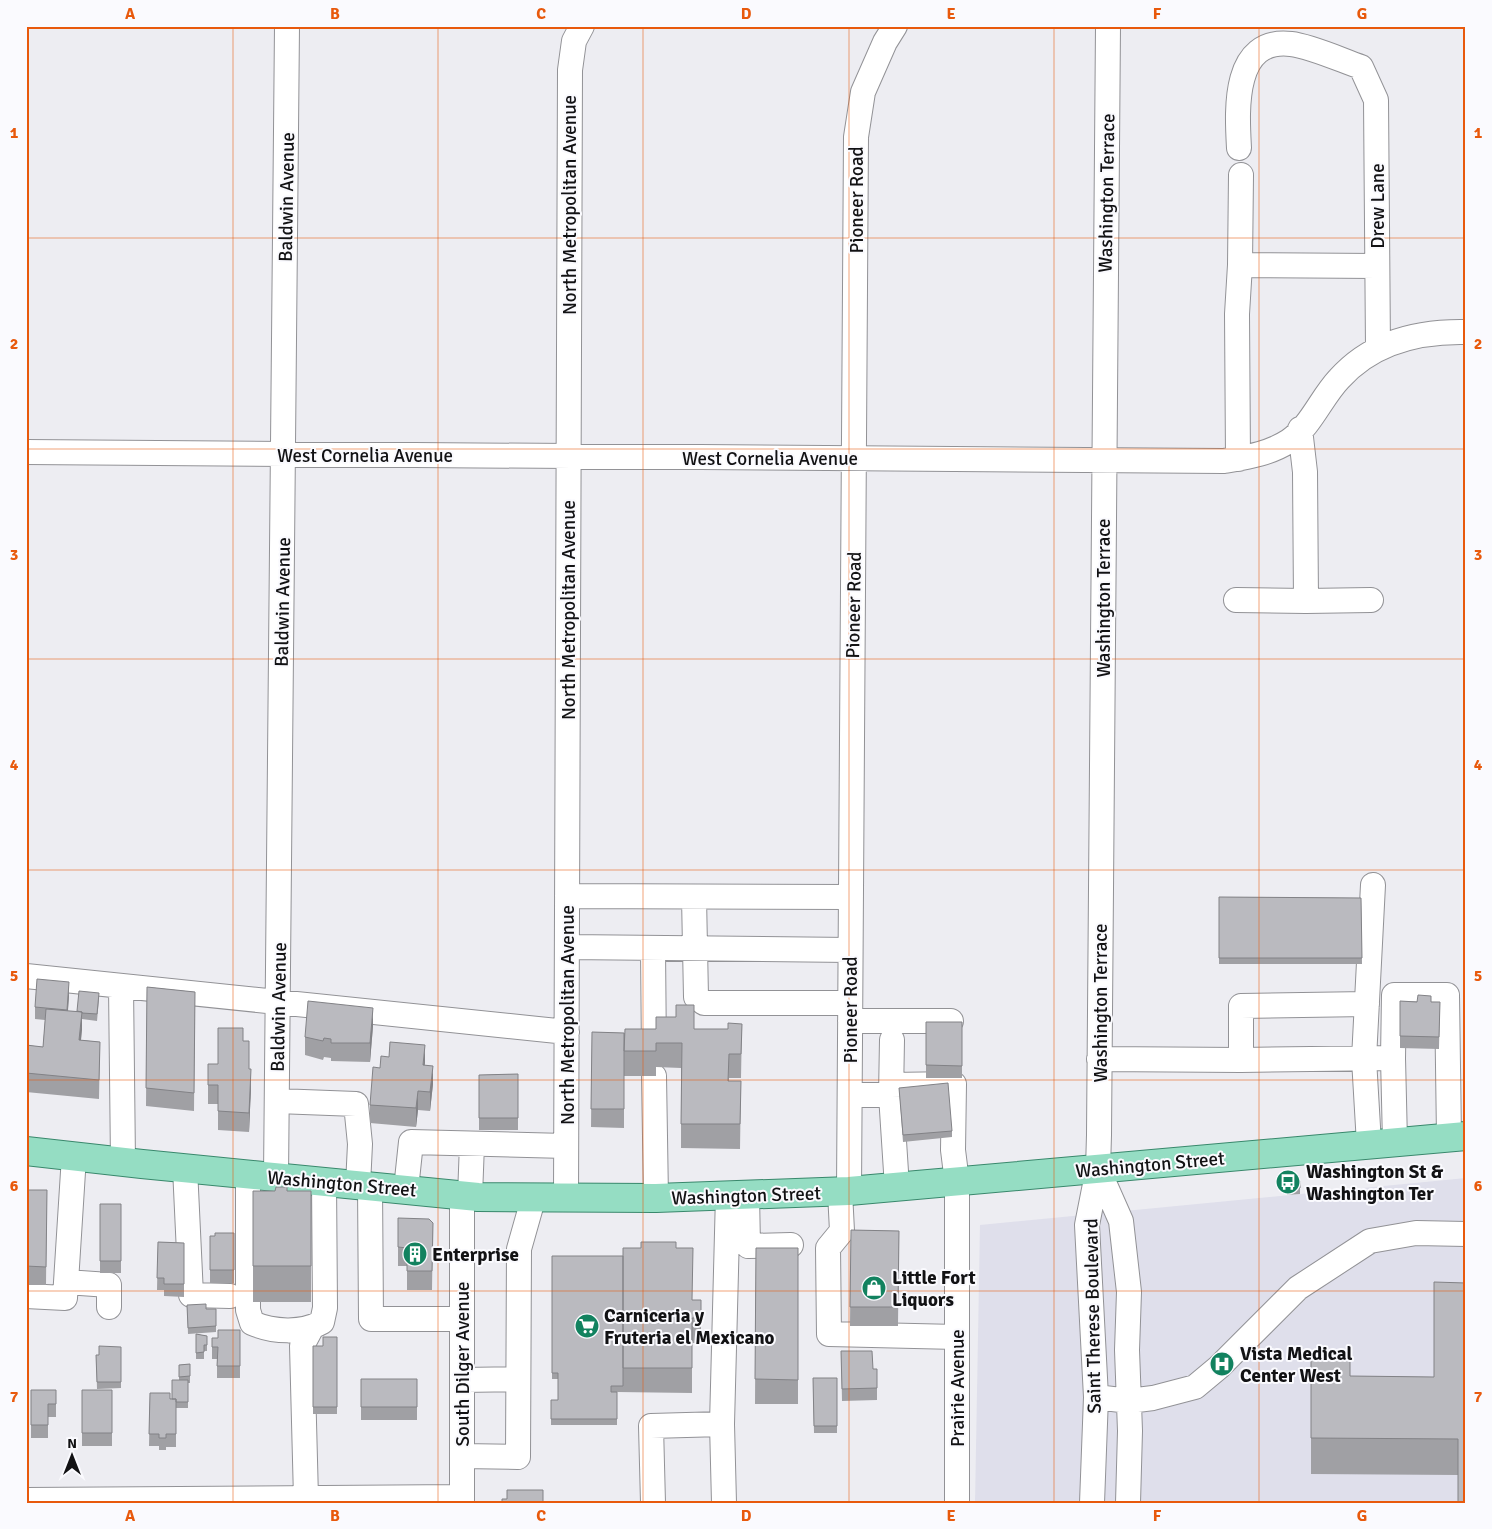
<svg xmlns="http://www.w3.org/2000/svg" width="1492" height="1529" font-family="Signika,sans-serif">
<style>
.built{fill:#dfdfeb}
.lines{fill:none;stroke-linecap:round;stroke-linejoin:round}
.minor-casing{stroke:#929296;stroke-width:26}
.major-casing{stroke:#39886c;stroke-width:30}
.minor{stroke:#fff;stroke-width:24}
.major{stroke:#95ddc3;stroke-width:28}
.wall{fill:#a0a0a4}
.shaded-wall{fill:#828286}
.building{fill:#bababf;stroke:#828286}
.grid{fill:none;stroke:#e8590c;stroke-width:1;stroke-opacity:0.55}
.labels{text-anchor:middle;stroke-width:4;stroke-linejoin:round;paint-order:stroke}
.street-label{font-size:19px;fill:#121214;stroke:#fafafe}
.poi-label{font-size:19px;font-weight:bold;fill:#121214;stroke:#fafafe;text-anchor:start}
.neatline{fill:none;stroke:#e8590c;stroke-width:2}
.grid-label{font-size:16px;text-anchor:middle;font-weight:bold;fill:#e8590c}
</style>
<rect width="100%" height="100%" fill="#ededf2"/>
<!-- built -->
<path class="built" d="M1466 1178V1503H975L980 1225Z"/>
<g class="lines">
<defs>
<path id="minor" d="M1239 148C1237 111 1232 37 1291 44 1310 46 1341 60 1361 67L1376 100 1378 349
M1241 175 1240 265 1377 266
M1300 429 1305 472 1306 601 1371 600
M26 452 1224 461C1247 457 1269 454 1289 441 1311 426 1321 398 1339 379 1372 342 1418 331 1466 332
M1238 459 1237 314 1240 265
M1236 600 1306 601
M567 896 851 897
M694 897 696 997 704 1003H850
M567 947 850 950
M653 949 654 1054
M26 976 567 1032
M121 986 123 1162
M1367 1004 1241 1006V1060L1393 1058 1394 995H1447L1449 1137
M850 1021H951
M892 1040 891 1095 897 1187
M1393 1058 1395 1142
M1099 1059 1241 1060
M654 1076 656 1198
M891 1085 954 1084 953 1150 957 1182V1503
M850 1095H891
M277 1101 356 1104 360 1144 358 1185
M1369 1144 1364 1059 1373 885
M185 1168 191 1295 230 1296
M1098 1169 1121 1221 1129 1292 1127 1350 1130 1431 1128 1503
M248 1174V1310L252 1323C273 1332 302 1334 322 1322L325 1308 324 1181
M276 1177 287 26
M370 1186 371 1319H462
M406 1189 411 1142 566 1146
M849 1191 856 137 863 92 885 42 895 26
M840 1192 842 1231 828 1248 829 1334 957 1337
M747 1195 748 1246 791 1245
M470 1196 472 1144
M566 1196 570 70 574 41 582 26
M66 1282 109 1285V1307
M26 1296 65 1298 74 1156
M462 1380 518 1379
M1096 1397 1129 1401 1153 1398 1195 1387 1219 1367 1298 1288 1370 1241 1416 1233 1466 1234
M462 1456 518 1457 519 1249 534 1196
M306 1498 302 1346 311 1329
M26 1500 462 1497
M462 1503V1195
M653 1503 651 1426 722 1424
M724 1503 722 1424 728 1195
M1092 1503 1096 1397 1087 1225 1098 1169 1099 1135 1108 26"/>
<path id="major" d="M26 1151 142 1164 478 1197 656 1198 849 1191 1466 1136"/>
</defs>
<!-- minor casing -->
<use href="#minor" class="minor-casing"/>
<!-- major casing -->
<use href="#major" class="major-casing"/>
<!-- minor -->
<use href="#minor" class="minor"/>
<!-- major -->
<use href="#major" class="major"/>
</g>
<!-- wall -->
<path class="wall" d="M1219 897 1361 898 1362 964H1219Z
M147 987 195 992 194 1111 146 1106Z
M1465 991H1466V1066H1465Z
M69 995 68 1011H77L99 999 97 1021 82 1019 81 1040 100 1042 99 1099 26 1092V1045L43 1047 45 1020 35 1019V1007Z
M1400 1001 1440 1002 1439 1049 1400 1048Z
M926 1022H962V1078H926Z
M742 1024 741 1078H729V1081H741L740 1149 681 1148V1068L656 1067V1076H624V1128L591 1127 592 1032 624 1033 694 1029H728Z
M373 1026 370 1062 331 1061V1058L324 1057 323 1060 305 1055V1037Z
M243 1041 249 1069 251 1087 249 1132 218 1130V1104H208V1064H218Z
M425 1065 433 1084 430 1111 418 1110 416 1127 370 1123V1105L380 1068Z
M518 1074V1130H479V1075Z
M899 1088 952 1131V1137L903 1142Z
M1287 1182 1300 1188V1194L1287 1195Z
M26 1190H47L46 1285H26Z
M253 1191H311V1302H253Z
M100 1204H121V1273H100Z
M433 1223 432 1290H407V1266H398V1247Z
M851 1230 899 1231 898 1326H850Z
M234 1233V1283H210V1236H215Z
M158 1242 184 1243V1297L164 1296V1290H157Z
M676 1248 692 1300H701V1343H692V1393L617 1392V1425H551V1400H558V1379H552V1256H623Z
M756 1248H798V1404H755Z
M1466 1283 1458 1475 1311 1474V1351L1350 1376 1434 1377Z
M187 1305 206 1309H216V1332L188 1334Z
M240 1330V1378H217V1359H212V1338H218Z
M196 1334 207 1336V1351H204V1359H196Z
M337 1337V1414H313V1346H323Z
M121 1347V1388L97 1389 96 1355H99Z
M841 1351 873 1369H877V1400L842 1401Z
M190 1364V1383H188V1408H176V1447H166V1450H159V1446H149L150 1393 172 1399 179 1380V1365Z
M813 1378H837V1433H814Z
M361 1379H417V1420H361Z
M31 1390H56V1417H48V1438H31Z
M82 1390H112V1446H82Z"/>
<!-- shaded-wall -->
<path class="shaded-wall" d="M69 982V995L67 1022V1010Z
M373 1008V1026L370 1062V1043Z
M82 1012V1030L79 1059V1040Z
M425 1045V1063L423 1084V1065Z
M433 1066V1084L430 1111V1092Z
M251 1069V1087L249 1132V1113Z
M418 1091V1110L416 1127V1108Z"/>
<!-- building -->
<path class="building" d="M1219 897 1361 898 1362 958H1219Z
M37 979 69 982 67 1010 35 1007Z
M147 987 195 992 194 1093 146 1088Z
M79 991 99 993 97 1014 82 1013V1012L77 1011Z
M1465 991H1466V1047H1465Z
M1418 995 1431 996V1002H1440L1439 1037 1400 1036V1001L1417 1002Z
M308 1001 373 1008 370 1043H331V1039L324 1038 323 1041 305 1037Z
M676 1005H694V1029H728V1023L742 1024 741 1054H729L728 1081H741L740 1124H681L682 1043H656V1051H624L625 1029H656V1017H676Z
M46 1009 82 1012 79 1040 100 1042 99 1080 26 1073V1045L43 1047Z
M926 1022H962V1066L926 1065Z
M218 1028H243V1041H249V1069H251L249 1113 218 1111V1085H208V1064H218Z
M592 1032 624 1033V1109H591Z
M390 1042 425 1045 423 1065 433 1066 430 1092 418 1091 416 1108 370 1105 373 1067 380 1068 381 1056 389 1057Z
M518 1074V1118H479V1075Z
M948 1083 952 1131 903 1135 899 1088Z
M1300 1181V1188H1287V1182Z
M276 1187H287V1191H311V1266H253V1191H275Z
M26 1190H47L46 1267 26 1266Z
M100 1204H121V1261H100Z
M398 1218 429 1219 433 1223 432 1271H407V1248L398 1247Z
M851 1230 899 1231 898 1307H850Z
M215 1233H234V1270H210V1236H215Z
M158 1242 184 1243V1284H164V1278H157Z
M641 1242H676V1248H693L692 1300H701V1318H692V1368H623V1248H641Z
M756 1248H798V1380L755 1379Z
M552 1256H623V1386H611V1392H617V1419H551V1400H558V1373H552Z
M1434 1282 1466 1283V1503H1458V1439L1311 1438V1351H1350V1376L1434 1377Z
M206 1304V1309H216V1326L188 1328 187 1305Z
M218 1330H240V1366H217L218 1347H212V1338H218Z
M196 1334 207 1336V1345H204V1352L196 1353Z
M323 1337H337V1407H313V1346H323Z
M99 1346 121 1347V1382H97L96 1355H99Z
M841 1351H872L873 1369H877V1388L842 1389Z
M190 1364V1376L179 1377V1365Z
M813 1378H837V1426H814Z
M361 1379H417V1407H361Z
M172 1380H188V1402H176V1399H172Z
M31 1390H56V1404H48V1425H31Z
M82 1390H112V1433H82Z
M150 1393H170V1399H176V1434H166V1438H159V1434H149Z
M507 1490H543V1503H502V1499H507Z"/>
<!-- grid -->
<path class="grid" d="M233 26V1503M438 26V1503M643 26V1503M849 26V1503M1054 26V1503M1259 26V1503M26 238H1466M26 449H1466M26 659H1466M26 870H1466M26 1080H1466M26 1291H1466"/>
<!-- icons -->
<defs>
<symbol id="bus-disc" viewBox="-11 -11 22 22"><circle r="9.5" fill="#12825f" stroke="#fafafe"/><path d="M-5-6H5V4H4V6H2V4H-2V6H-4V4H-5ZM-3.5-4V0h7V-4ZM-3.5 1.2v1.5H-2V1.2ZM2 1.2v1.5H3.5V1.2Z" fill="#fff"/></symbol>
<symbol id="building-disc" viewBox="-11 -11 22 22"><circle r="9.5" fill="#12825f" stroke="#fafafe"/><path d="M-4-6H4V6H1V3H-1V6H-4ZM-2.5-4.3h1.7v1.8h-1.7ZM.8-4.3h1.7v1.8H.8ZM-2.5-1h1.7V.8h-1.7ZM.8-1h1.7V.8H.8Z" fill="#fff"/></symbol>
<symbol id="shop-disc" viewBox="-11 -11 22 22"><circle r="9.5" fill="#12825f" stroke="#fafafe"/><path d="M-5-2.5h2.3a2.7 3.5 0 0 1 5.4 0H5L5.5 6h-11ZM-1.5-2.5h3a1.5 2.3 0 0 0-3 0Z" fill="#fff"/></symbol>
<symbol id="supermarket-disc" viewBox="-11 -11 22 22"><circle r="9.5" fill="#12825f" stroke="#fafafe"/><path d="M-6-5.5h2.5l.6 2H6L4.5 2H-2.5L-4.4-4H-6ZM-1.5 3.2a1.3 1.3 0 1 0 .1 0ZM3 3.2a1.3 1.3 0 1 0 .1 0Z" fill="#fff"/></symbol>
<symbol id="hospital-disc" viewBox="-11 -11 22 22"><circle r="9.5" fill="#12825f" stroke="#fafafe"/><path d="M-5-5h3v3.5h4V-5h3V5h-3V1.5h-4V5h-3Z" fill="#fff"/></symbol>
</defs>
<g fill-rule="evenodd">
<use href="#bus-disc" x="1274" y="1168" width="28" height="28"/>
<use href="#building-disc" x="401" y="1240" width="28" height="28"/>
<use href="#shop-disc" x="860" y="1274" width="28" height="28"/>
<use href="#supermarket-disc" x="573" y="1312" width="28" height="28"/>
<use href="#hospital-disc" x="1208" y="1350" width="28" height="28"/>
</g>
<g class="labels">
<!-- street labels -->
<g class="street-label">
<text transform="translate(1106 193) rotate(-89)" y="7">Washington Terrace</text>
<text transform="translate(286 197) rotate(-89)" y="7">Baldwin Avenue</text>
<text transform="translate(856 200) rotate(-90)" y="7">Pioneer Road</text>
<text transform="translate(569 205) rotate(-90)" y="7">North Metropolitan Avenue</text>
<text transform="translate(1377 206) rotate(-90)" y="7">Drew Lane</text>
<text x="365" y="462">West Cornelia Avenue</text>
<text x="770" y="465">West Cornelia Avenue</text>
<text transform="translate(1103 598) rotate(-90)" y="7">Washington Terrace</text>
<text transform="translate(282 602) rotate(-89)" y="7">Baldwin Avenue</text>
<text transform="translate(853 605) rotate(-89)" y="7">Pioneer Road</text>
<text transform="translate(568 610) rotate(-90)" y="7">North Metropolitan Avenue</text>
<text transform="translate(1100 1003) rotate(-90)" y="7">Washington Terrace</text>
<text transform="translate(278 1007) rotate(-89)" y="7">Baldwin Avenue</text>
<text transform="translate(850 1010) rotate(-90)" y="7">Pioneer Road</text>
<text transform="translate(567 1015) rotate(-90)" y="7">North Metropolitan Avenue</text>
<text transform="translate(1150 1164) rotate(-5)" y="7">Washington Street</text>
<text transform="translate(342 1183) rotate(5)" y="7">Washington Street</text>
<text transform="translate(746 1195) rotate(-2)" y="7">Washington Street</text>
<text transform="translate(1092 1316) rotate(-91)" y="7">Saint Therese Boulevard</text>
<text transform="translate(462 1364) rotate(-90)" y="7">South Dilger Avenue</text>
<text transform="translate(957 1388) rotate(-90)" y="7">Prairie Avenue</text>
</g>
<!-- poi labels -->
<g class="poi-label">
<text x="1306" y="1178">Washington St &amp;<tspan x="1306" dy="22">Washington Ter</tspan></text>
<text x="432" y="1261">Enterprise</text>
<text x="892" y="1284">Little Fort<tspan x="892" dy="22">Liquors</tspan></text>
<text x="604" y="1322">Carniceria y<tspan x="604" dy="22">Fruteria el Mexicano</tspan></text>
<text x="1240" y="1360">Vista Medical<tspan x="1240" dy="22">Center West</tspan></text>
</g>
</g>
<!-- border -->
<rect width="1492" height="1529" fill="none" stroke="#fafafe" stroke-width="55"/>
<!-- north arrow -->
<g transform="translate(72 1456)" stroke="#fafafe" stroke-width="4" paint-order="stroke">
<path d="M0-4L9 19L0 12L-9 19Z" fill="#121214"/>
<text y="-8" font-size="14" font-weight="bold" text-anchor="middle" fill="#121214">N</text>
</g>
<rect x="28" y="28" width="1436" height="1474" class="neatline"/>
<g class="grid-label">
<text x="130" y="19">A</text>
<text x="335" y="19">B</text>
<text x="541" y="19">C</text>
<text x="746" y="19">D</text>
<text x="951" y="19">E</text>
<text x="1157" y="19">F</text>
<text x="1362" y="19">G</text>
<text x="14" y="138">1</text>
<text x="1478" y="138">1</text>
<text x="14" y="349">2</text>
<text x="1478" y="349">2</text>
<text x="14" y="560">3</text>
<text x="1478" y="560">3</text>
<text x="14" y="770">4</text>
<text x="1478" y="770">4</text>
<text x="14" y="981">5</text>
<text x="1478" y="981">5</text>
<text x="14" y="1191">6</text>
<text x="1478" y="1191">6</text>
<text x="14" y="1402">7</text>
<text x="1478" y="1402">7</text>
<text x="130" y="1521">A</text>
<text x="335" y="1521">B</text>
<text x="541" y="1521">C</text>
<text x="746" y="1521">D</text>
<text x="951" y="1521">E</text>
<text x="1157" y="1521">F</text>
<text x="1362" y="1521">G</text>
</g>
</svg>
